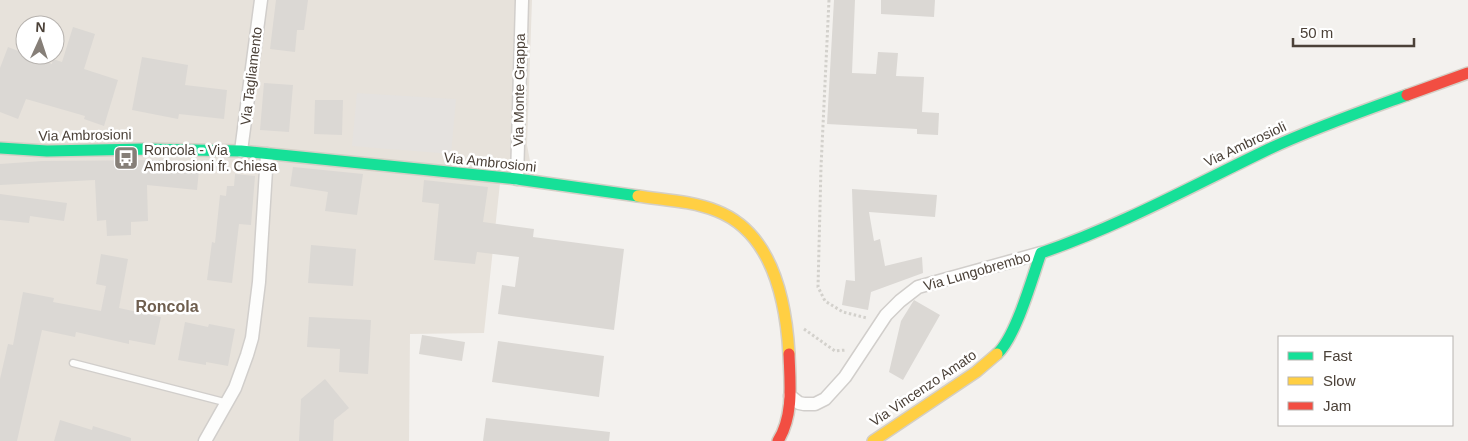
<svg xmlns="http://www.w3.org/2000/svg" width="1468" height="441" font-family="Helvetica,sans-serif">
<style>
.residential{fill:#e7e2db;fill-rule:evenodd}
.parking{fill:#e5e2df}
.building{fill:#dbd8d4}
.lines{fill:none;stroke-linecap:round;stroke-linejoin:round}
.lane-casing{stroke:#d1cecb;stroke-width:9}
.street-casing{stroke:#d1cecb;stroke-width:15}
.fast-casing{stroke:#d4cfc6;stroke-width:14}
.slow-casing{stroke:#d4cfc6;stroke-width:14}
.jam-casing{stroke:#d4cfc6;stroke-width:14}
.path{stroke:#d3d1cc;stroke-width:3;stroke-dasharray:2.5 2.5;stroke-linecap:butt}
.lane{stroke:#fdfdfc;stroke-width:6}
.street{stroke:#fdfdfc;stroke-width:12}
.fast{stroke:#16e098;stroke-width:11}
.slow{stroke:#ffcf43;stroke-width:11}
.jam{stroke:#f24e42;stroke-width:11}
.labels{text-anchor:middle;stroke-width:5;stroke-linejoin:round;paint-order:stroke}
.street-label{font-size:14px;fill:#4b4138;stroke:#fff}
.poi-label{font-size:14px;fill:#4b4138;stroke:#fff;text-anchor:start}
.quarter-label{font-size:16px;font-weight:bold;fill:#6e5e4e;stroke:#fff}
</style>
<rect width="100%" height="100%" fill="#f3f1ee"/>
<!-- residential -->
<path class="residential" d="M0 0H532L527 145 535 188 500 183 484 333 410 334 409 441H0ZM25 25H55V55H25Z"/>
<!-- parking -->
<path class="parking" d="M357 93 456 99 451 154 352 146Z"/>
<!-- building -->
<path class="building" d="M276 0H308L304 30H297L295 52 270 49Z
M834 0H855L852 73 876 74 878 52 898 53 896 76 924 77 922 112 939 113 938 135 917 134V129L827 124Z
M881 0H935L934 17 881 14Z
M73 27 95 34 84 69 118 80 104 126 84 119 85 116 26 99 18 119 0 112V68L8 47 52 64 53 59 62 62Z
M142 57 188 65 185 85 227 90 224 119 179 114 178 119 132 110Z
M264 83 293 85 289 132 260 130Z
M315 100H343L342 135 314 134Z
M160 160 159 166 199 170 197 190 147 185 148 221 131 222V235L107 236 106 220 97 221 95 180 0 185V164L42 161Z
M293 167 363 174 357 215 325 211 328 192 290 186Z
M235 174 255 176 251 225 239 224 232 283 207 280 212 242 215 243 220 195 226 196 227 186H234Z
M424 180 488 187 483 222 534 229 533 237 624 249 614 330 498 314 502 285 515 287 519 257 477 252 475 264 434 260 439 204 422 202Z
M852 189 937 195 935 217 869 212 874 241 880 239 885 266 922 257 923 273 871 292 868 310 842 305 846 280 855 281Z
M0 194 67 203 64 221 30 216 29 223 0 220Z
M311 245 356 249 353 286 308 283Z
M101 254 128 259 119 308 161 317 155 345 129 340V344L76 332 75 337 42 330 17 441H0V379L8 344 13 345 23 292 54 298 53 302 101 311 106 286 96 284Z
M914 300 940 315 903 380 889 372 901 321Z
M309 317 371 320 368 374 339 372 340 349 307 347Z
M185 322 208 327 209 324 235 329 228 366 206 362V365L178 360Z
M422 335 465 342 462 361 419 354Z
M498 341 604 356 599 397 492 382Z
M325 379 349 408 334 420 333 441H299L301 399Z
M486 418 610 432 609 441H483Z
M60 420 92 430 93 426 131 438V441H54Z"/>
<g class="lines">
<defs>
<path id="lane" d="M73 363 228 403"/>
<path id="street" d="M241 151 261 0
M517 179 522 0
M790 396 799 403 804 404H815L825 399 845 377 886 315 900 301 918 287 1041 253
M205 441 235 388 247 355 252 338 259 282 267 154"/>
<path id="fast" d="M0 148 47 151 144 149 241 151 517 179 638 196
M997 354C1016 337 1032 278 1041 253 1120 226 1194 185 1269 149 1314 128 1360 112 1407 95"/>
<path id="slow" d="M638 196C664 200 692 201 717 211 773 233 786 301 789 354
M873 441 976 372 997 354"/>
<path id="jam" d="M1407 95 1468 73
M778 441C794 415 790 383 789 354"/>
</defs>
<!-- lane casing -->
<use href="#lane" class="lane-casing"/>
<!-- street casing -->
<use href="#street" class="street-casing"/>
<!-- fast casing -->
<use href="#fast" class="fast-casing"/>
<!-- slow casing -->
<use href="#slow" class="slow-casing"/>
<!-- jam casing -->
<use href="#jam" class="jam-casing"/>
<!-- path -->
<path class="path" d="M829 0 821 167 818 287 825 301 843 312 867 318
M804 329 835 351 846 350"/>
<!-- lane -->
<use href="#lane" class="lane"/>
<!-- street -->
<use href="#street" class="street"/>
<!-- fast -->
<use href="#fast" class="fast"/>
<!-- slow -->
<use href="#slow" class="slow"/>
<!-- jam -->
<use href="#jam" class="jam"/>
</g>
<!-- icons -->
<defs>
<symbol id="bus-square" viewBox="-11 -11 22 22"><rect x="-9" y="-9" width="18" height="18" rx="4" fill="#867f78" stroke="#fff"/><path d="M-5-6H5V4H4V6H2V4H-2V6H-4V4H-5ZM-3.5-4V0h7V-4ZM-3.5 1.2v1.5H-2V1.2ZM2 1.2v1.5H3.5V1.2Z" fill="#fff"/></symbol>
</defs>
<g fill-rule="evenodd">
<use href="#bus-square" x="112" y="144" width="28" height="28"/>
</g>
<g class="labels">
<!-- street labels -->
<g class="street-label">
<text transform="translate(251 76) rotate(-83)" y="5">Via Tagliamento</text>
<text transform="translate(519 90) rotate(-89)" y="5">Via Monte Grappa</text>
<text transform="translate(85 135) rotate(-1)" y="5">Via Ambrosioni</text>
<text transform="translate(1245 144) rotate(-25)" y="5">Via Ambrosioli</text>
<text transform="translate(490 162) rotate(6)" y="5">Via Ambrosioni</text>
<text transform="translate(977 271) rotate(-16)" y="5">Via Lungobrembo</text>
<text transform="translate(923 388) rotate(-34)" y="5">Via Vincenzo Amato</text>
</g>
<!-- poi labels -->
<g class="poi-label">
<text x="144" y="155">Roncola - Via<tspan x="144" dy="16">Ambrosioni fr. Chiesa</tspan></text>
</g>
<!-- quarter labels -->
<g class="quarter-label">
<text x="167" y="312">Roncola</text>
</g>
</g>
<!-- legend -->
<rect x="1278" y="336" width="175" height="90" fill="#ffffff" stroke="#b7b3af"/>
<rect x="1288" y="352" width="25" height="8" fill="#16e098" stroke="#b7b3af"/>
<text x="1323" y="361" font-size="15" fill="#4b4138">Fast</text>
<rect x="1288" y="377" width="25" height="8" fill="#ffcf43" stroke="#b7b3af"/>
<text x="1323" y="386" font-size="15" fill="#4b4138">Slow</text>
<rect x="1288" y="402" width="25" height="8" fill="#f24e42" stroke="#b7b3af"/>
<text x="1323" y="411" font-size="15" fill="#4b4138">Jam</text>
<!-- north arrow -->
<g transform="translate(40 40) rotate(3)"><circle r="24" fill="#ffffff" stroke="#b7b3af"/>
<path d="M0-4L9 19L0 12L-9 19Z" fill="#867f78"/>
<text y="-8" font-size="14" font-weight="bold" text-anchor="middle" fill="#4b4138">N</text>
</g>
<!-- scale -->
<path d="M1293 38v8h121v-8" fill="none" stroke="#4b4138" stroke-width="2.5"/>
<text x="1300" y="38" font-size="15" fill="#4b4138" stroke="#ffffff" stroke-width="4" paint-order="stroke">50 m</text>
</svg>
